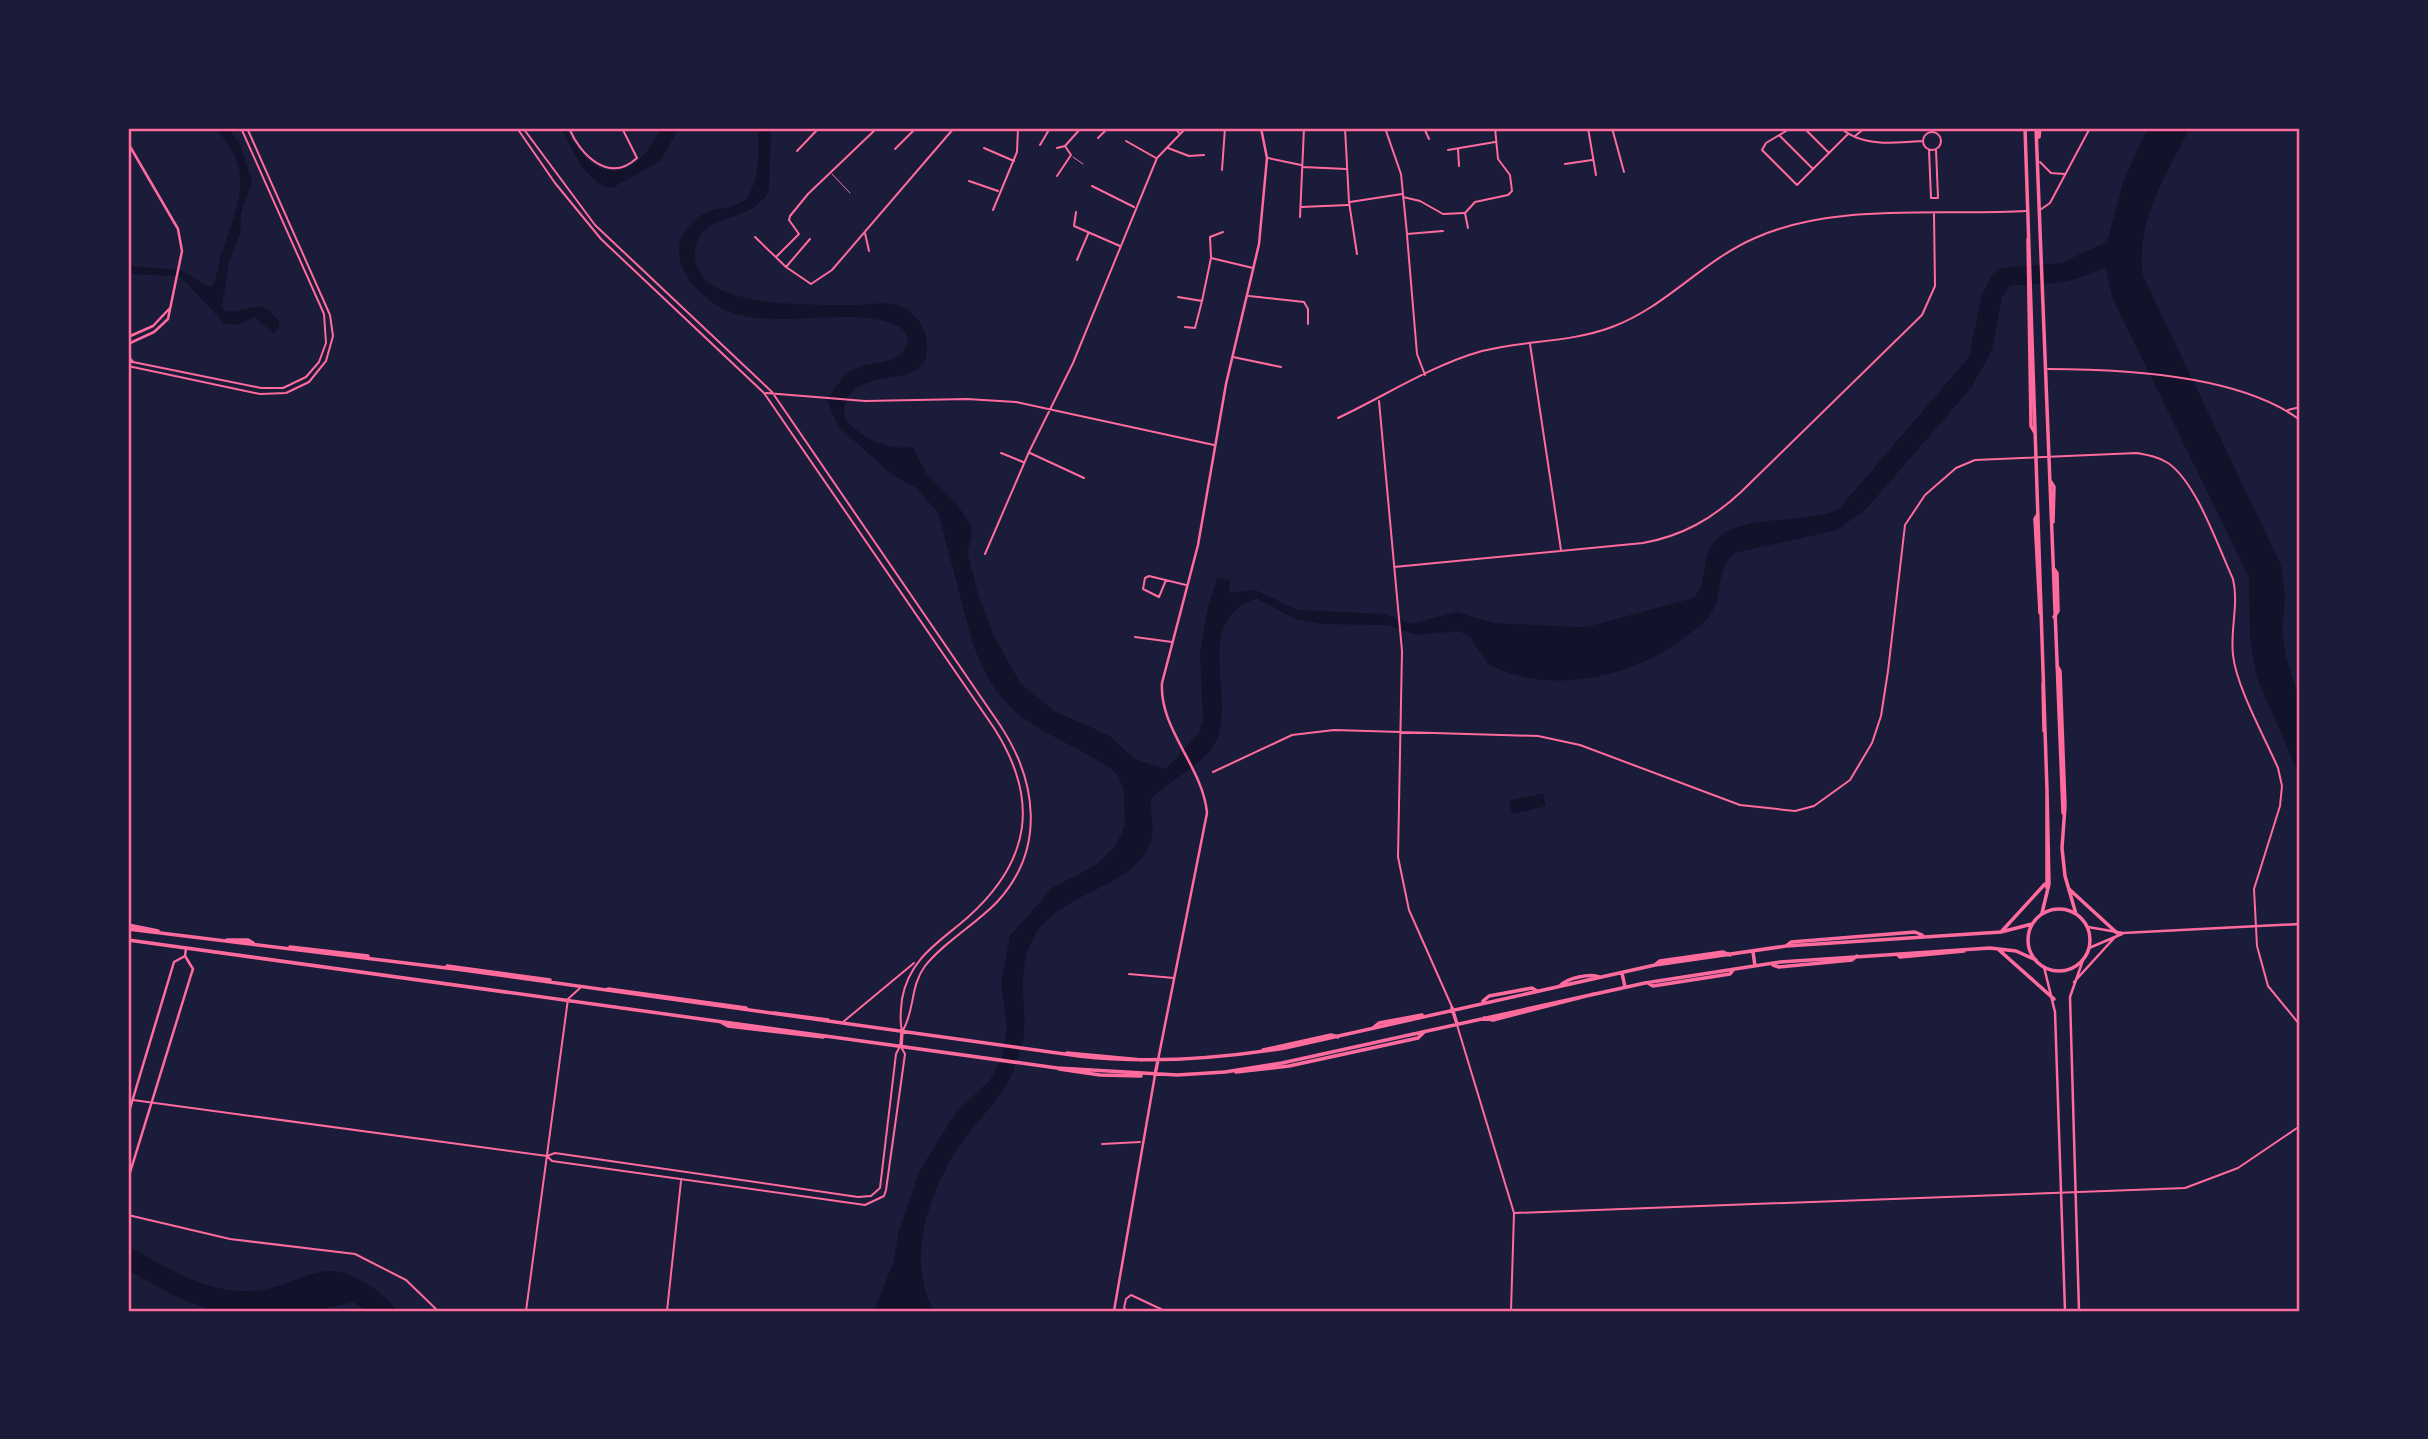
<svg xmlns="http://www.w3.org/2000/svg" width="2428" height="1439" font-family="'Asap Condensed',sans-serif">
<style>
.water{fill:#12122b}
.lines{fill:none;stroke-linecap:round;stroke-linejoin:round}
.stream{stroke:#12122b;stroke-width:2}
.service{stroke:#ff6b9d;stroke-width:1}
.minor{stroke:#ff6b9d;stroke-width:2}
.tertiary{stroke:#ff6b9d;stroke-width:2.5}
.secondary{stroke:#ff6b9d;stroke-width:2.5}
.primary{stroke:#ff6b9d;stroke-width:3.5}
.neatline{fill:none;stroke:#ff6b9d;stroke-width:2.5}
</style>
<rect width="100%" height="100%" fill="#1b1b3a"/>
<!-- water -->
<path class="water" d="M214 128H228L240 144 252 181 241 213 240 234 229 262 222 307 225 311C249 314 259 294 279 322V327L274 334 255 317 237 325 224 323 180 276 128 274V266L180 270 210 287 214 284C218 274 218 263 222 252 238 204 257 168 214 128Z
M561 128H565C594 185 633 186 661 128H679L660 161 612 188C586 184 572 148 561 128Z
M758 128H771L769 191C749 224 714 212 700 236 693 246 694 256 697 266 710 309 819 305 855 305 869 305 886 301 898 305 906 307 914 315 919 321 924 329 927 337 927 346 930 392 864 364 847 400 844 407 843 413 846 420 861 437 890 453 912 446L926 473 956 503 970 524 972 537 967 552 979 597 993 634 1020 683 1054 711 1110 736 1134 759 1166 769 1199 733 1203 720 1200 653 1207 612 1217 578 1230 580 1229 593 1255 590 1298 610 1384 614 1411 624 1457 612 1493 623 1573 627H1587L1693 598C1710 582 1699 556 1717 539 1742 514 1805 524 1838 510L1969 357 1982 294 1993 274 2001 268 2061 263 2107 242 2124 179 2148 128H2190C2166 174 2135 222 2143 276L2281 565 2285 597 2282 630 2286 656 2300 703V777L2257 678 2250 640 2249 577 2112 297 2106 270 2103 268C2069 285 2048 284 2010 285L2002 297 1992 350 1971 388 1866 509 1837 530 1735 553C1716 568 1723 593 1712 612 1707 621 1697 628 1689 634 1636 677 1551 697 1488 664L1470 637 1459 631 1417 635 1388 625 1320 624 1293 618 1258 598C1190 620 1237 694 1216 742 1208 760 1166 783 1151 798 1150 812 1155 826 1151 840 1138 889 1057 890 1032 940 1017 970 1026 1002 1024 1034 1023 1045 1016 1063 1012 1074 999 1103 972 1124 956 1151 928 1196 906 1261 934 1311H874L894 1261 898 1234 920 1170 955 1114 990 1080 1002 1058 1007 1027 1001 984 1010 936 1052 888 1096 865 1114 847 1121 835 1125 824 1124 790 1118 775 1109 767C1041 725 1002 726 972 641L938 512 915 487 891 474 838 426 827 400C834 390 840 379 851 371 871 359 897 368 908 343L906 332C867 298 767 337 718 306 685 285 659 246 700 216 715 205 738 211 748 196 761 175 758 151 758 128Z
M1543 793 1546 806 1512 814 1509 801Z
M128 1246C163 1266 200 1290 242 1291 274 1293 291 1278 320 1272 349 1266 380 1290 398 1311H367L353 1302 315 1311H214L176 1297 128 1270Z"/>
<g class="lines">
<!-- stream -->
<path class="stream" d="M1258 598 1286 613"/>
<!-- service -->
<path class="service" d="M1073 157 1083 164
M832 174 850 193"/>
<!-- minor -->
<path class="minor" d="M517 128 555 183 601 239 764 393 994 728C1040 800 1031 861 967 918 938 943 909 959 902 999 901 1011 899 1020 902 1031
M523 128 595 225 772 392 1000 725C1037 781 1046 849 997 902 975 925 945 941 925 966 910 986 915 1010 903 1030
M569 128C580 155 609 184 637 158L622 128
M1175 128 1179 133
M1345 128 1349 202 1357 254
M1385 128 1401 174 1407 234 1443 231
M1424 128 1429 139
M1588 128 1596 175
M1612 128 1624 172
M1639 128V129
M1653 128V129
M1791 128 1766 143 1762 150 1797 185 1848 134
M1804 128 1829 153
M1841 128C1861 147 1897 143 1923 141
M1923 141a9 9 0 1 1 18 0a9 9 0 1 1-18 0Z
M1780 136 1813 169
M1855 136 1865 128
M1098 138 1108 128
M1126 141 1156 158
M1040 145 1050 128
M984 148 1014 161
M1057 148 1065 146 1081 128
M1168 148 1189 156 1204 155
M895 149 916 128
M1458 149 1459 166
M1448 150 1495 142
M1929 150 1931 198H1938
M1936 150 1938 197
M797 151 819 128
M1268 158 1301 165
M2040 162 2051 173 2065 174
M1565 164 1592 160
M1303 167 1346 169
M1222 170 1225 128
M1057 176 1071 155 1065 146
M969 181 998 191
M1092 186 1134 207
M1403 197 1420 201 1443 214 1464 213
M1350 202 1402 194
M1301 207 1348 205
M993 210 1017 152 1018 128
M2040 210 2050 203 2090 128
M1076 212 1074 226 1120 246
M1300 217 1304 128
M1468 228 1465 213 1475 202 1508 195 1512 191 1510 175 1498 159 1495 128
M865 233 869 251
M1407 235 1417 354 1425 375
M755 237 786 267
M810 239 786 267 811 284 832 270 954 128
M776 257 799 234 789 220 790 216 808 194 877 128
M1211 257 1210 237 1223 232
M1077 260 1088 234
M1249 296 1304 302 1308 309V324
M1178 297 1202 301 1211 258 1253 268
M1185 327 1195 328 1202 301
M1530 344 1561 550
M1233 357 1281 367
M128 361 261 388H283L306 377 319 362 326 343 324 314 241 128
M128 366 260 394 286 393 309 382 326 361 333 336 330 315 247 128
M2048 369C2121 369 2240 375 2300 420
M766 393 865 401 967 399 1016 402 1214 445
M1379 401 1402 651 1398 857 1409 910 1452 1007
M2288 410 2300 407
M1338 418C1385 396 1432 365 1482 351 1525 340 1569 343 1612 327 1666 307 1702 261 1755 238 1836 202 1939 216 2027 211
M1001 453 1023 462
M1030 453 1084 478
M985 554 1029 452 1073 363 1157 158 1186 128
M1394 567 1643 543C1682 536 1712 519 1741 492L1922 315 1935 286 1934 214
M1166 580 1159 597 1143 589 1145 578 1149 576 1186 585
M1135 637 1172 642
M1213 772 1292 735 1334 730 1538 736 1580 745 1740 805 1795 811 1814 806 1850 780 1872 743 1881 716 1888 671 1905 525 1925 495 1956 468 1975 460 2137 453C2148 455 2159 457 2168 463 2197 483 2218 547 2233 579 2239 604 2230 630 2233 655 2236 686 2265 738 2278 768L2282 786 2280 806 2254 889 2257 946 2268 986 2300 1025
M1129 974 1174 978
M843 1022 914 963
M1457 1025 1514 1213 1511 1311
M133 1100 547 1156 552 1161 865 1205 884 1196 886 1190 905 1054 901 1047
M1102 1144 1140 1142
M547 1156 555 1153 858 1197 871 1196 880 1188 896 1054 899 1048
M1514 1213 2185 1188 2238 1168 2300 1126
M128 1215 230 1239 355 1254 406 1280 438 1311
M526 1311 568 999 580 988
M667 1311 681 1181
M1128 1311 1124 1308 1126 1299 1131 1295 1165 1311"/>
<!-- tertiary -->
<path class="tertiary" d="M128 143 178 229 182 251 168 319 154 332 128 344
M128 337 153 326 170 308
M128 356 133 362
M2088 927 2123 933 2300 924
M2089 948 2122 934
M2044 967 2055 1012 2065 1311
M2074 982 2115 937
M128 1115 174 962 185 956
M128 1179 191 975 193 969 185 956 186 948
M2079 1311 2070 997 2083 960"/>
<!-- secondary -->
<path class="secondary" d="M1158 1060 1207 813C1203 767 1159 729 1162 683L1198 545 1226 384 1259 244 1267 158 1261 128
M1114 1311 1155 1075"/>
<!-- primary -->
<path class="primary" d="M2025 128 2047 790 2049 884 2042 913
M2036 128 2063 813
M2039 137 2040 128
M2028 239 2031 426 2035 433
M2051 482 2054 487 2053 522
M2038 514 2035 519 2040 613
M2054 569 2057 573 2058 611 2054 617
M2057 666 2060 671 2065 806 2062 848 2065 876 2076 914
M2043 684 2044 731
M2047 792V888
M2069 889 2117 933
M2028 940a31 31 0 1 1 62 0a31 31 0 1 1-62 0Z
M128 925 158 931
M128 929 463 970 1079 1056C1149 1064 1216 1059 1285 1048L1655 965 1786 946 2001 932 2032 924
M2001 932 2045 884
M128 940 1057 1068 1177 1075 1225 1072 1282 1063 1645 983 1780 962 1990 948 2016 951 2036 960
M227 940H248L253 943
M1786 946 1791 942 1915 932 1922 935
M290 947 368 956
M1999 950 2054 999
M1753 952 1755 966
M1897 954 1900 957 1964 951
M1656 964 1660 961 1723 952 1730 955
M1773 965 1779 967 1852 960 1857 956
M447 966 550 980
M1622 973 1625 987
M1648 983 1653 986 1730 974 1734 969
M1560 986C1567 978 1590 973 1600 977
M608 989 746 1008
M1483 1001 1489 996 1532 988 1537 991
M1452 1008 1457 1024
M774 1013 828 1020
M1484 1018 1493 1020 1594 994
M721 1022 728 1026 823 1037
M1373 1028 1379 1023 1422 1015
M901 1046 902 1031
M1263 1050 1331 1035 1338 1037
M1067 1053 1142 1060
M1059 1069 1100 1075 1141 1076
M1236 1072 1289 1066 1418 1038 1424 1032
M1155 1075 1158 1060"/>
</g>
<!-- border -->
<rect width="2428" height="1439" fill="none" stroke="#1b1b3a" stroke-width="259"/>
<rect x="130" y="130" width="2168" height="1180" class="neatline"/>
</svg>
